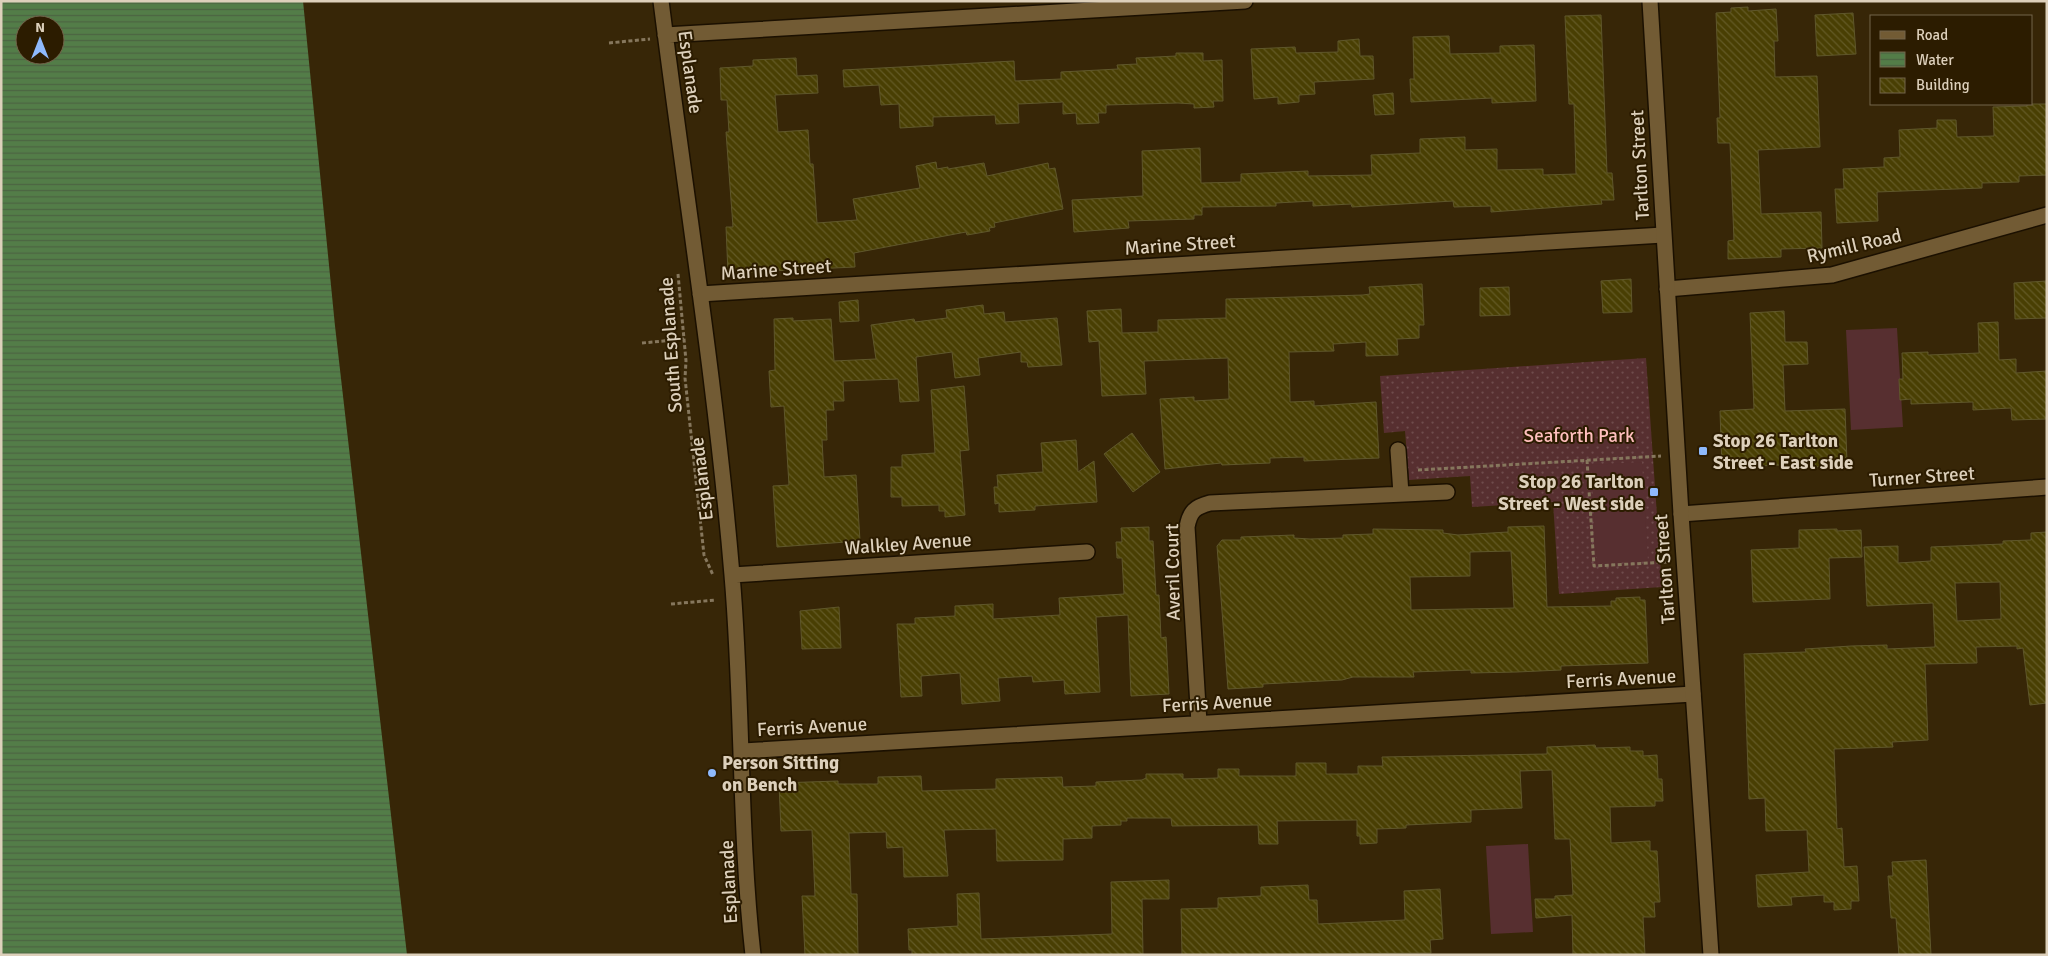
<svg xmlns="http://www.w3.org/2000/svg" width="2048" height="956" font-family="Signika,sans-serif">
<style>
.grass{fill:url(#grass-dots)}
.pitch{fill:#572f30}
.water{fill:url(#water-rules);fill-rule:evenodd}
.building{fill:url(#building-back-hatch);stroke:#5f572b;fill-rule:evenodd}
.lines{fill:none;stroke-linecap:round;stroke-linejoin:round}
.street-casing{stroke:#1b1000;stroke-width:18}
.secondary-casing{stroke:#1b1000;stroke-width:18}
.path{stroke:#86775d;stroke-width:3;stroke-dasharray:4 2.5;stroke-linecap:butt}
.street{stroke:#725b34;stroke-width:15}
.secondary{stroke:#725b34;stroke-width:15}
.poi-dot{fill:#8eb9fc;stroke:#2c1c00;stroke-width:2}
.labels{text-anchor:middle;stroke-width:4;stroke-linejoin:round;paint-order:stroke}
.street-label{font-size:19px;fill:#ddd0bb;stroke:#2c1c00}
.park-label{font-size:19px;fill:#ffbfbe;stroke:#2c1c00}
.poi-label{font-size:19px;font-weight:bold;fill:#ddd0bb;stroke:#2c1c00;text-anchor:start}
</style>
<defs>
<pattern id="grass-dots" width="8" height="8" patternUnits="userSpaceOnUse" patternTransform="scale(1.25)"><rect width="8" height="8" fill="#572f30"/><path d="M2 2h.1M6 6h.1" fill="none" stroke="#6f4c4c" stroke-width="1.8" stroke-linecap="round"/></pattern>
<pattern id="water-rules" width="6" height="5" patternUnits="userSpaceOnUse" patternTransform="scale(1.25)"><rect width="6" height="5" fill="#537d48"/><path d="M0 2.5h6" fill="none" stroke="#4c6442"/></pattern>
<pattern id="building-back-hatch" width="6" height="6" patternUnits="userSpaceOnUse" patternTransform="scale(1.25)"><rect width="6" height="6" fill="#493f03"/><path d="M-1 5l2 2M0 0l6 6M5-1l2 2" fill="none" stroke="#635a26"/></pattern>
</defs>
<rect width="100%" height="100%" fill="#372607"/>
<!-- grass -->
<path class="grass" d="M1646 358 1662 587 1559 594 1553 502 1472 507 1470 476 1409 480 1405 431 1384 433 1380 376Z"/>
<!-- pitch -->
<path class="pitch" d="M1897 328 1903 427 1851 430 1846 330Z
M1642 462 1648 561 1597 564 1591 465Z
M1528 844 1533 932 1491 934 1486 846Z"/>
<!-- water -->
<path class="water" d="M1 1H303L335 326 407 955H1ZM25 25H55V55H25Z"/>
<!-- building -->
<path class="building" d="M1748 7V11L1776 9 1778 41H1774L1775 77 1817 76 1820 147 1758 150 1761 214 1821 212 1822 248 1781 249V257L1728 259V241L1734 240 1730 143H1718L1717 118H1720L1716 13 1731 12V8Z
M1853 13 1856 54 1817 56 1815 15Z
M1601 15 1607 173H1612L1614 200H1601L1602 204 1491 212V206L1454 207 1453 201 1352 207 1351 204 1313 206V201L1276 203V206L1202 207V215H1194V219L1128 221 1129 228 1074 232 1072 200 1143 196 1142 151 1200 148 1201 183 1241 182V174L1308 171V176L1372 175 1371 155 1420 153V139L1465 137V150L1497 149V170L1543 169V175L1576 174 1574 104H1569L1565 16Z
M1449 36 1450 54 1500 53V46L1534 45 1536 101 1492 103V98L1411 102 1410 79H1414L1413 37Z
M1359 39 1360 56H1373L1374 79 1314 82 1315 94 1299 95V102L1278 104V97L1254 99 1251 49 1295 47 1296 53 1338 52V41Z
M1176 53H1203V61L1222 60 1223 101H1213L1214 107 1194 108V104L1178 103 1106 105V113H1098L1099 123 1077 124 1076 113 1063 114V102L1018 104 1019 123 996 124 995 115 933 117V126L900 128 899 104 881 105 879 85 844 87 843 70 1014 61 1015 81 1061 79V72L1118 69 1117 65 1137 64 1136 58 1176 56Z
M796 58 797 76 817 75 818 93 775 95 778 132 808 130 810 164H813L817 223 857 220 853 199 920 188 916 166 936 162 937 169 948 167V169L984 163 987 176 1048 163 1049 169 1055 168 1063 209 994 223 995 227 989 228 990 231 967 235 966 232 854 253 855 267 728 273 726 227H733L726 132H729L727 100H721L720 68 753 66V60Z
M1393 93 1394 114 1375 115 1373 95Z
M2027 104H2047V175L2019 176V182L1982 183V188L1877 192 1878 221 1837 223 1835 189H1844L1843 169 1884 167V158L1900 157 1899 130 1937 128V120H1956L1957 137 1994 136 1993 107 2027 106Z
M1631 279 1632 312 1603 313 1601 281Z
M2047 281V318L2015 319 2014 283Z
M1422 284 1424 325H1419V338L1397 339 1398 355 1366 356V342L1333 344 1334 351 1289 352 1290 402 1314 401V406L1376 402 1379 458 1304 461V457L1270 458V463L1222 465 1221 463 1165 469 1160 399 1194 397V401L1229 399 1228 358 1144 361 1146 394 1102 396 1099 341 1089 342 1087 311 1121 309 1122 333 1158 332V320L1226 318V299L1363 295 1370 294 1369 287Z
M1509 287 1510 315 1480 316V288Z
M858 300 859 321 840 322 839 302Z
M983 305 984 314 1004 312 1005 322 1057 318 1062 365 1028 367 1027 362H1021V352L978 358 980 375 955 378 952 352 916 357 919 401 900 402 898 379 843 381 844 401H833L834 410H826L827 440H822L824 477 856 475 860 541 777 547 773 486 789 485 784 406 771 407 769 371 775 370 774 319 793 318V321L831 319 834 361 876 359 871 325 914 319 915 322 947 318 946 310Z
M1784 311 1785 342H1807L1808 364 1783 365 1785 411 1845 409 1847 462H1830V466L1814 467 1813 462H1781V465L1759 466V469H1722L1720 411 1754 409 1750 313Z
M1998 322 1999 360 2016 359V373L2047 371V419L2012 420 2011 408 1973 410V402L1911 404V399L1900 400 1899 379H1903L1902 353 1928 352V355L1979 353 1978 323Z
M964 386 969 450 960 451 965 515 945 517V511H939V505L902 506V497H891V467H902V455L935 453 931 390Z
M1132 433 1160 472 1133 492 1104 454Z
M1076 440 1078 472 1094 461 1097 502 1035 506V510L999 512V503L995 504 994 487H998L997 475 1043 472 1041 443Z
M1544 526 1547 607 1611 606V601H1616V598L1640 597V600H1645L1648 663 1561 666V670L1517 672 1471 673V670L1413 672 1414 677H1353L1342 680 1263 684V687L1228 689 1217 546 1222 540H1241V537L1294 535V538L1310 539 1343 538V535L1373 534V529L1443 530V533L1458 535 1508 532V527ZM1511 551 1514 608 1411 610 1410 577 1470 576V552Z
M1149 527V541H1153L1156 595H1159L1161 638 1166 637 1169 694 1131 696 1128 615 1096 617 1100 692 1065 694 1064 680 1033 682 1032 676 998 678 1000 701 962 704 960 673 921 676 922 696 901 697 897 624H915V618L955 616V606L993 604V619L1060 615 1059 598 1124 594 1122 558H1117L1116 542H1122L1121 528Z
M1837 529V531L1861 530 1862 557 1829 558 1830 599 1753 602 1751 550 1799 548V530Z
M2047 532V703L2030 705 2023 648 2017 649V646L1976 647 1977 663 1925 664 1928 740 1892 742 1893 747 1834 749 1837 829 1842 828 1844 867 1857 866 1859 901H1851V909L1834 910V902H1824V895L1791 897 1792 905 1758 907 1756 875 1809 872 1807 830 1766 831 1765 798 1749 799 1744 654 1806 652 1805 649 1851 646 1887 645V649L1935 647 1933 603 1867 606 1864 547 1898 546V563L1931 561V547L2003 544V541L2031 540V533ZM2000 582 2001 619 1957 621 1955 583Z
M839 607 841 648 802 649 800 611Z
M1595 745 1596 748 1630 747V751H1643V756L1657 755 1658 779H1662L1663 801H1655V806L1610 807 1611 843 1650 841V851H1657L1660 902H1654L1655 917H1643L1645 955H1573L1572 915 1536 918 1535 899H1555V896L1573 895 1570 839H1555L1552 770 1520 771 1522 808 1471 810V822L1406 825V828L1377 829V843L1360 844V836H1357V820L1277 821 1278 844H1259L1258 825 1172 826 1171 818H1127V821H1121V825L1092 826V838L1063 839V860L997 861 996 829 944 830 948 876 904 877 903 847 887 848 886 832 849 833 851 894H857L858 955H805L802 896H815L812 830 781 831 779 783 838 781V784H878V777L921 776 922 791 996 789V779L1062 777 1063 787 1096 786V782L1142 780 1146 778V774H1183V779L1218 778V769H1239V776H1296V763H1326V774H1358V766H1383L1382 757 1547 754V747Z
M1926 860 1931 955H1899L1896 918H1891L1888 876H1893L1892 862Z
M1169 880V899H1142L1143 955H912V950H909L908 929 958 926 957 894 979 893 981 939 1112 934 1111 882Z
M1308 885 1309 900H1317L1318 924 1405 920 1404 891 1440 889 1443 939 1430 940 1431 953 1182 955 1181 909 1218 908V898L1261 896V887Z"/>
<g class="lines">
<defs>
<path id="street" d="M661 1C685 192 716 384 732 575 743 701 739 829 753 955
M665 35 1245 1
M1667 289 1832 275 2047 215
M700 294 1663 235
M1398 450 1401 494
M1681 514 2047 487
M732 575 1087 552
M1199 723 1187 527C1190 511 1195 507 1210 503L1447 492
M743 751 1693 694"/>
<path id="secondary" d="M1650 1 1681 514 1711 955"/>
</defs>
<!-- street casing -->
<use href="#street" class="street-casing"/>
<!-- secondary casing -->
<use href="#secondary" class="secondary-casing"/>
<!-- path -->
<path class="path" d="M609 43 650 39
M678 274 686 361 685 378 704 555 713 575
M642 343 684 339
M1587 460 1594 566 1667 562
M1418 470 1661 456
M671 604 716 600"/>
<!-- street -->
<use href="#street" class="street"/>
<!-- secondary -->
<use href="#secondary" class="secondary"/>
</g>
<!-- markers -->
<g class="poi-dot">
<rect x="1698" y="446" width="10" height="10" rx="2.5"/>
<rect x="1649" y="487" width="10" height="10" rx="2.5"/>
<circle cx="712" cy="773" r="5"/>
</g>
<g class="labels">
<!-- street labels -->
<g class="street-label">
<text transform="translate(691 72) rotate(82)" y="7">Esplanade</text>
<text transform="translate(1639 165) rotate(-93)" y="7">Tarlton Street</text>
<text transform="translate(1180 244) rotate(-4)" y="7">Marine Street</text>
<text transform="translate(1854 245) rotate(-13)" y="7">Rymill Road</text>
<text transform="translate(776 269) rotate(-4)" y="7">Marine Street</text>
<text transform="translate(670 345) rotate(-94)" y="7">South Esplanade</text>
<text transform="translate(1922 476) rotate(-4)" y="7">Turner Street</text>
<text transform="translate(701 479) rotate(-97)" y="7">Esplanade</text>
<text transform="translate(908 543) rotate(-4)" y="7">Walkley Avenue</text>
<text transform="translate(1664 569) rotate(-94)" y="7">Tarlton Street</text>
<text transform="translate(1172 572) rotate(-91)" y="7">Averil Court</text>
<text transform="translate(1621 678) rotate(-3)" y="7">Ferris Avenue</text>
<text transform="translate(1217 702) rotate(-3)" y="7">Ferris Avenue</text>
<text transform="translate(812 726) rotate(-3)" y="7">Ferris Avenue</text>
<text transform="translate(728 882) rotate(-93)" y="7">Esplanade</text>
</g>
<!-- park labels -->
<g class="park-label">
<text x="1579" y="442">Seaforth Park</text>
</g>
<!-- poi labels -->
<g class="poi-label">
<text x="1713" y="447">Stop 26 Tarlton<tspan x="1713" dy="22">Street - East side</tspan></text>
<text x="1644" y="488" text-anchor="end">Stop 26 Tarlton<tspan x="1644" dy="22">Street - West side</tspan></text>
<text x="722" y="769">Person Sitting<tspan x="722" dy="22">on Bench</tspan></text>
</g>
</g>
<!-- border -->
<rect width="2048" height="956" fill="none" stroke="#ddd0bb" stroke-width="5"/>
<!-- legend -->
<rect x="1870" y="15" width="162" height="90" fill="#2c1c00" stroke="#73644b"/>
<rect x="1880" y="31" width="25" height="8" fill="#725b34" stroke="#73644b"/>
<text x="1916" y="40" font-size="15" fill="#ddd0bb">Road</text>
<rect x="1880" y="52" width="25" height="15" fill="url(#water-rules)" stroke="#73644b"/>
<text x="1916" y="65" font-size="15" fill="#ddd0bb">Water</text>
<rect x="1880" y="78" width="25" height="15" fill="url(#building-back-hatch)" stroke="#73644b"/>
<text x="1916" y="90" font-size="15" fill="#ddd0bb">Building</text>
<!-- north arrow -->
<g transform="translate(40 40)"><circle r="24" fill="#2c1c00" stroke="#73644b"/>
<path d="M0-4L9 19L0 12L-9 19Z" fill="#8eb9fc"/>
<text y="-8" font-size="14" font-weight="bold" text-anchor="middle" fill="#ddd0bb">N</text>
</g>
</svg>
